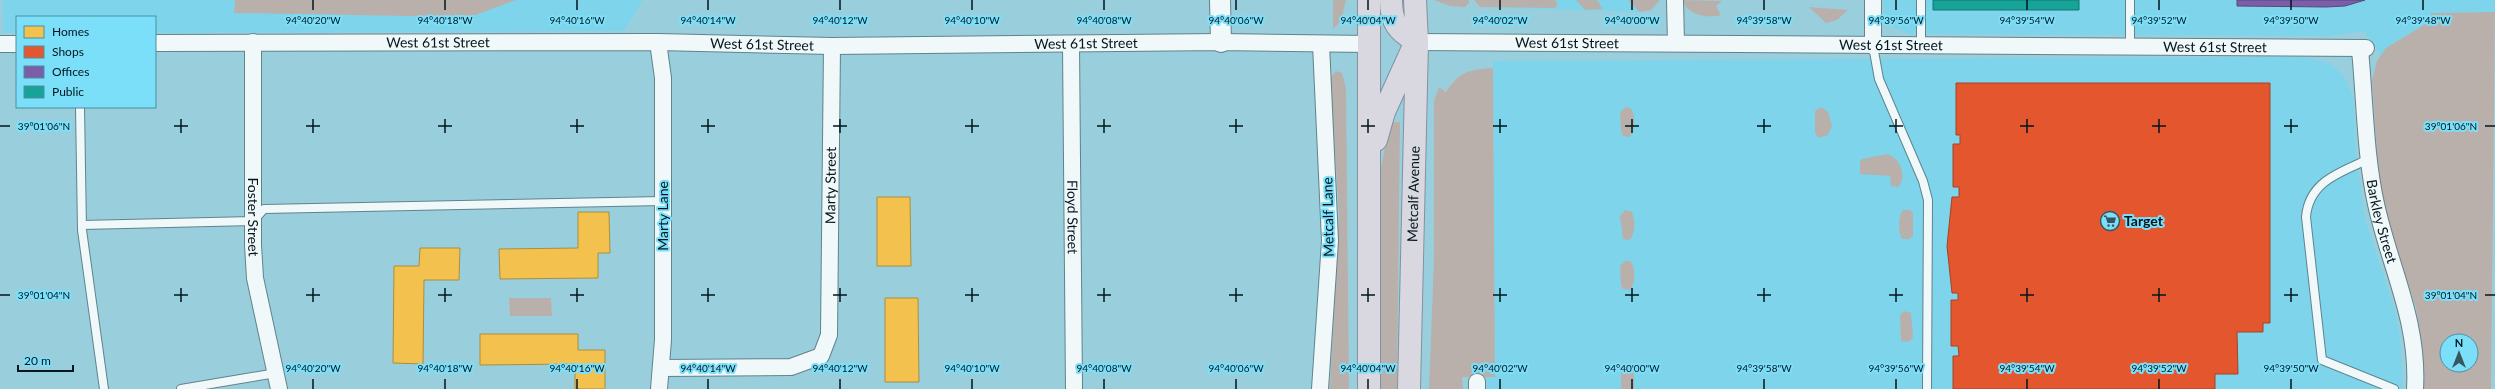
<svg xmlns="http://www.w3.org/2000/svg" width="2495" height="389" font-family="Lato,sans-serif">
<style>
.built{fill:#7ed4eb}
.green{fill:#b9b0ac;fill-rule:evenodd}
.homes{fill:#f2c14e;stroke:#aa8e3f}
.shops{fill:#e4572e;stroke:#a04429}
.offices{fill:#7b5ea7;stroke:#57487d}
.public{fill:#17a398;stroke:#117973}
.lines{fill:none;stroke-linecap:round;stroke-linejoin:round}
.service-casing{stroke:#60838c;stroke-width:10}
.minor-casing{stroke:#60838c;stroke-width:18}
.tertiary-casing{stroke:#60838c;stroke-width:22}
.trunk-casing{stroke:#8391a0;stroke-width:24}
.service{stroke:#f0f8fa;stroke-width:8}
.minor{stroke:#f0f8fa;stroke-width:16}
.tertiary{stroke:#f0f8fa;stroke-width:20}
.trunk{stroke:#d9d8e0;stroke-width:22}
.ticks{fill:none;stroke:#02161c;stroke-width:1.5}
.labels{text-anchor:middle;stroke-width:4;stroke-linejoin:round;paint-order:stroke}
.street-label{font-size:14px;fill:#02161c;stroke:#7cdffa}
.poi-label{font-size:14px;font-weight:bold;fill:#02161c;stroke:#7cdffa;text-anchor:start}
.ticks-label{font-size:10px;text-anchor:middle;fill:#02161c;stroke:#7cdffa;stroke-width:4;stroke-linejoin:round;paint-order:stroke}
</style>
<rect width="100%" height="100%" fill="#99cfdd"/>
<!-- built -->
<path class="built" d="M3 0H643L624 31 155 33V17H17V33H4Z
M1481 0H1660L1651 10 1640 12 1480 7Z
M1883 0H2495V12L2432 13 2424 25 2395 42 2381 55 2364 31 2329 36 1911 34 1896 29 1886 20Z
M2303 57 2330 63 2344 76 2353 97 2356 151 2364 216 2394 308 2400 336 2403 389H1487V377H1495L1493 61Z"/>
<!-- green -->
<path class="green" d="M235 0H516L470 17 234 13Z
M1333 0H1346L1341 21 1333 29Z
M1434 0H1469V3L1465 7 1450 6Z
M1474 0H1555L1558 5 1555 8 1480 7Z
M1576 0H1597L1603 9 1585 10Z
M1628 0H1660L1651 10 1640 12Z
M1682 0 1722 1 1716 6 1721 15C1708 19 1687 15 1682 0Z
M1809 7 1848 10 1837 20 1826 23Z
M2495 12 2491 389H2421L2423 354 2416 308 2386 218 2378 174 2372 80 2377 61 2386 48 2424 25 2432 13ZM2447 341H2471V365H2447Z
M1493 68 1495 377H1462L1463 389H1429L1434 259V101L1439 87 1446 92C1460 71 1468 70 1493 68Z
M1336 71 1342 73 1346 88 1349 389H1330L1339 213 1330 78Z
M1625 107 1630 108C1636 113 1636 132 1629 137L1623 136 1621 131 1620 113Z
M1821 107 1828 112 1832 126 1828 135 1819 138 1815 133V111Z
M1390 122H1400L1397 389H1381L1378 183Z
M1887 154C1900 157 1908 177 1898 187L1891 186 1890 176 1860 174V162L1862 159Z
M1625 210 1632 212C1635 219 1636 235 1629 240L1623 239 1620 216Z
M1903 210H1910L1913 213V236L1909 239H1902C1898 232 1898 216 1903 210Z
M1625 261H1630C1636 267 1636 286 1629 290L1623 289 1621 285 1620 266Z
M509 298H551L552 316H510Z
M1904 311 1911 313 1913 338 1908 342 1901 341 1900 315Z
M1626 363H1631L1634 366V389H1622L1621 387V368Z"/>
<!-- homes -->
<path class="homes" d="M877 197H910L911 266H877Z
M578 212H609L610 253H598V278L500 279 499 249 578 248Z
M420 248H460L459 280H424L423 364 393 363 394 266H419Z
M885 298H918L919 382H885Z
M480 334H578V350H605V389H575V364L480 365Z"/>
<!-- shops -->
<path class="shops" d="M1956 83H2270V323H2263V332H2237L2238 374H2215V389H1953V356H1959L1958 346H1951V300H1958V293H1952L1947 246 1952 197H1959V187H1953V144H1960V135H1956Z"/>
<!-- offices -->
<path class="offices" d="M2237 0H2365L2345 6 2326 7 2237 6Z"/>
<!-- public -->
<path class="public" d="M1933 0H2079V10H1933Z"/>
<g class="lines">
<defs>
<path id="service" d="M1873 46 1879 79 1923 181 1928 200 1927 389
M1921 46V0
M2130 47V0
M80 107 82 230 104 389
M2369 159C2341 172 2309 181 2306 217L2322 360 2394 389
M82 225 253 221 264 209 663 201
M181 389 276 373"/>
<g id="minor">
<path d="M1675 0 1676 43"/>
<path id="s1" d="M253 42V245L255 278 279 389"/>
<path d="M658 42 663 78V340L659 389"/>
<path id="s2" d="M1417 42 2366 48"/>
<path id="s3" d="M155 43 658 42 832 46 1221 42 1369 44"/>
<path d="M0 44H17"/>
<path id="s4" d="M1071 45 1074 389"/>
<path d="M1873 46V0"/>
<path id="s5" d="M2360 50C2365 101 2365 154 2376 204 2390 268 2419 321 2415 389"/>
<path id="s6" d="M661 368 791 367 821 356 829 335 832 46"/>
<path d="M1477 382V389"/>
<path d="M1320 389 1330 241 1321 44"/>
</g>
<path id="tertiary" d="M1220 0 1221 42"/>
<g id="trunk">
<path d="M1369 0V389"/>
<path d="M1391 0C1391 23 1398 31 1417 42"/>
<path d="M1376 140 1384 112 1413 48"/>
<path id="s7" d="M1409 389 1417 42 1415 0"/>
</g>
</defs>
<!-- service casing -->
<use href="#service" class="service-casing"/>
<!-- minor casing -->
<use href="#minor" class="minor-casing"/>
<!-- tertiary casing -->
<use href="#tertiary" class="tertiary-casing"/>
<!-- trunk casing -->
<use href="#trunk" class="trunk-casing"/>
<!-- service -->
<use href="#service" class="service"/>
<!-- minor -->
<use href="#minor" class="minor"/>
<!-- tertiary -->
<use href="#tertiary" class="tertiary"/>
<!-- trunk -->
<use href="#trunk" class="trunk"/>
</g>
<!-- ticks -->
<path class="ticks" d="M313 0V10M445 0V10M577 0V10M708 0V10M840 0V10M972 0V10M1104 0V10M1236 0V10M1368 0V10M1500 0V10M1632 0V10M1764 0V10M1896 0V10M2027 0V10M2159 0V10M2291 0V10M2423 0V10M181 119V133M313 119V133M445 119V133M577 119V133M708 119V133M840 119V133M972 119V133M1104 119V133M1236 119V133M1368 119V133M1500 119V133M1632 119V133M1764 119V133M1896 119V133M2027 119V133M2159 119V133M2291 119V133M0 126H10M174 126H188M306 126H320M438 126H452M570 126H584M701 126H715M833 126H847M965 126H979M1097 126H1111M1229 126H1243M1361 126H1375M1493 126H1507M1625 126H1639M1757 126H1771M1889 126H1903M2020 126H2034M2152 126H2166M2284 126H2298M2485 126H2495M181 288V302M313 288V302M445 288V302M577 288V302M708 288V302M840 288V302M972 288V302M1104 288V302M1236 288V302M1368 288V302M1500 288V302M1632 288V302M1764 288V302M1896 288V302M2027 288V302M2159 288V302M2291 288V302M0 295H10M174 295H188M306 295H320M438 295H452M570 295H584M701 295H715M833 295H847M965 295H979M1097 295H1111M1229 295H1243M1361 295H1375M1493 295H1507M1625 295H1639M1757 295H1771M1889 295H1903M2020 295H2034M2152 295H2166M2284 295H2298M2485 295H2495M313 379V389M445 379V389M577 379V389M708 379V389M840 379V389M972 379V389M1104 379V389M1236 379V389M1368 379V389M1500 379V389M1632 379V389M1764 379V389M1896 379V389M2027 379V389M2159 379V389M2291 379V389"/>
<!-- icons -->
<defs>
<symbol id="supermarket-ring" viewBox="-11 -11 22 22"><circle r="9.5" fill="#7cdffa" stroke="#375760" stroke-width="1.5"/><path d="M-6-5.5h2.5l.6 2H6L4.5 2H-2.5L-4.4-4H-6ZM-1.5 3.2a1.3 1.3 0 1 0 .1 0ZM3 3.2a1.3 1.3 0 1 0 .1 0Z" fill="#375760"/></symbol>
</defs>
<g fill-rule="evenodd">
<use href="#supermarket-ring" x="2099" y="210" width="22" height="22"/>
</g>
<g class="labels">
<!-- street labels -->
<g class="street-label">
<text dy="5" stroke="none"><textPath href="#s3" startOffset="283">West 61st Street</textPath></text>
<text dy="5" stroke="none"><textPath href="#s2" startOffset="150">West 61st Street</textPath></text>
<text dy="5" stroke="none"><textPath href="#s3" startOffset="931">West 61st Street</textPath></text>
<text dy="5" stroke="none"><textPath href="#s3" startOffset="607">West 61st Street</textPath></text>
<text dy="5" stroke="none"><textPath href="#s2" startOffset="474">West 61st Street</textPath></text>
<text dy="5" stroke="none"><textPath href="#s2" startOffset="798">West 61st Street</textPath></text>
<text dy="5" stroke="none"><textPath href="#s6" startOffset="334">Marty Street</textPath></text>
<text dy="5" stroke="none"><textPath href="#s7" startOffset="195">Metcalf Avenue</textPath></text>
<text transform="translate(663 216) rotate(-90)" y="5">Marty Lane</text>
<text dy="5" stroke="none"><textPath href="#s1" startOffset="175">Foster Street</textPath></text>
<text dy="5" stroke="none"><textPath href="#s4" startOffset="172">Floyd Street</textPath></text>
<text transform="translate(1328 217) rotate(-91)" y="5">Metcalf Lane</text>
<text dy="5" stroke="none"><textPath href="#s5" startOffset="173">Barkley Street</textPath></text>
</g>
<!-- poi labels -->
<g class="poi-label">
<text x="2124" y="226">Target</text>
</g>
</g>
<g class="ticks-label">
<text x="313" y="24">94°40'20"W</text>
<text x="445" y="24">94°40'18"W</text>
<text x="577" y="24">94°40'16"W</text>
<text x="708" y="24">94°40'14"W</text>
<text x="840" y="24">94°40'12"W</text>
<text x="972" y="24">94°40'10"W</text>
<text x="1104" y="24">94°40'08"W</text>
<text x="1236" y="24">94°40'06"W</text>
<text x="1368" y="24">94°40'04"W</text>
<text x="1500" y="24">94°40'02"W</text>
<text x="1632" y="24">94°40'00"W</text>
<text x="1764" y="24">94°39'58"W</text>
<text x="1896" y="24">94°39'56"W</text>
<text x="2027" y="24">94°39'54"W</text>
<text x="2159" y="24">94°39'52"W</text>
<text x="2291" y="24">94°39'50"W</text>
<text x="2423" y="24">94°39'48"W</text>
<text x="44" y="130">39°01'06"N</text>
<text x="2451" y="130">39°01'06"N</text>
<text x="44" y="299">39°01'04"N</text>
<text x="2451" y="299">39°01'04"N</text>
<text x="313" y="372">94°40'20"W</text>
<text x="445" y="372">94°40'18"W</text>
<text x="577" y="372">94°40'16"W</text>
<text x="708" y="372">94°40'14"W</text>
<text x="840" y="372">94°40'12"W</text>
<text x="972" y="372">94°40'10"W</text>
<text x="1104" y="372">94°40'08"W</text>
<text x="1236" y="372">94°40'06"W</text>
<text x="1368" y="372">94°40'04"W</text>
<text x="1500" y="372">94°40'02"W</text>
<text x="1632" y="372">94°40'00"W</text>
<text x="1764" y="372">94°39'58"W</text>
<text x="1896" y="372">94°39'56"W</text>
<text x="2027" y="372">94°39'54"W</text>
<text x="2159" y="372">94°39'52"W</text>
<text x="2291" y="372">94°39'50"W</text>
</g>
<!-- legend -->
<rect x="16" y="16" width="140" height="92" fill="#7cdffa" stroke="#4b8fa1"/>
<rect x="24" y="26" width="20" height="12" fill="#f2c14e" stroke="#4b8fa1"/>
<text x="52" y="36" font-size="12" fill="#02161c">Homes</text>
<rect x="24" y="46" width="20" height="12" fill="#e4572e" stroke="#4b8fa1"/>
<text x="52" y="56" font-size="12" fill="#02161c">Shops</text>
<rect x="24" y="66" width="20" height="12" fill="#7b5ea7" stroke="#4b8fa1"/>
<text x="52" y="76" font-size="12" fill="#02161c">Offices</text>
<rect x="24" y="86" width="20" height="12" fill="#17a398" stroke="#4b8fa1"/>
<text x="52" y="96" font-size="12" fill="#02161c">Public</text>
<!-- north arrow -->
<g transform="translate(2459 353)"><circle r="19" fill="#7cdffa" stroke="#4b8fa1"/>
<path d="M0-3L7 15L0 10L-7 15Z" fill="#375760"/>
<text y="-6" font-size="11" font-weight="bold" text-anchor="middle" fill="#02161c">N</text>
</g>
<!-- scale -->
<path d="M18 365v6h55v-6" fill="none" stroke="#02161c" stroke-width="2"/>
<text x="24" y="365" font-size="12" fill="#02161c" stroke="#7cdffa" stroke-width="3" paint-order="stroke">20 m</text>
</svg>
